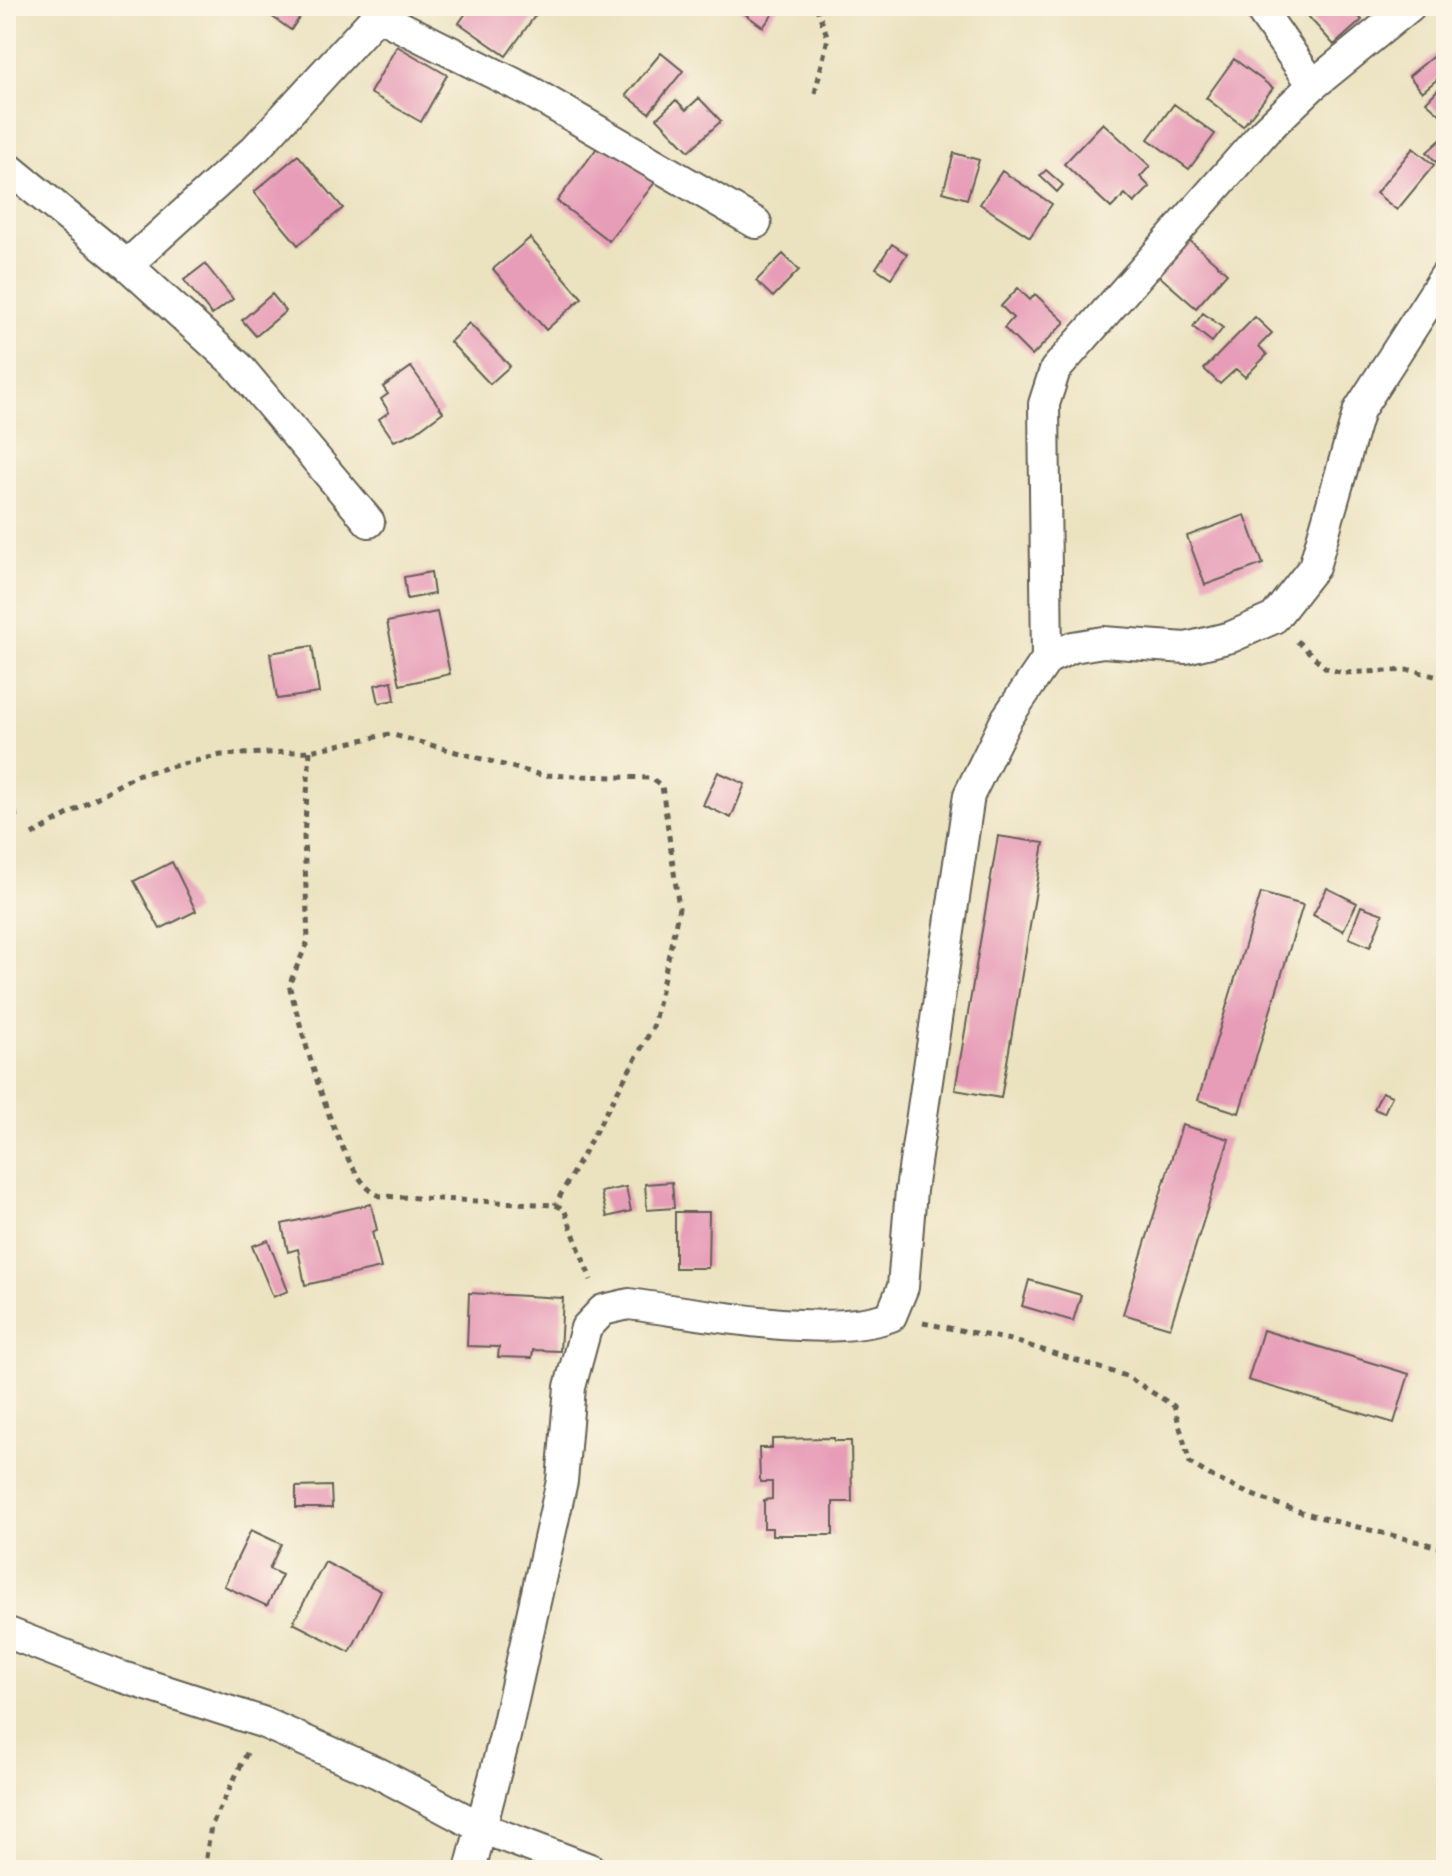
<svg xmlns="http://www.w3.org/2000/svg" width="1452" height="1876" font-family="Pangolin,sans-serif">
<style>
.building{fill:#e79db8}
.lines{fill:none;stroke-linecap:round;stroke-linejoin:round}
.street-casing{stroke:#646155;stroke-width:34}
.path{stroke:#646155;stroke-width:5;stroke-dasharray:6 6;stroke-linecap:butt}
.street{stroke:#fff;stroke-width:30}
</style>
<rect width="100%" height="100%" fill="#fcf5e5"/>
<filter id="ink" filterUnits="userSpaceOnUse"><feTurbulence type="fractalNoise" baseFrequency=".0125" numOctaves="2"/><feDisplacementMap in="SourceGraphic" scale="16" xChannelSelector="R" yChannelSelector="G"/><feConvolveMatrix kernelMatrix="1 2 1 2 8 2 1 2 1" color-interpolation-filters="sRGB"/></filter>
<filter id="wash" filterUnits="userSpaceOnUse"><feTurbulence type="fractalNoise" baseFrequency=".006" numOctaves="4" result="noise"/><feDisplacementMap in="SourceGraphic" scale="32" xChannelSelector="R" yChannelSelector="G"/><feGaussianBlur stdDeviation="1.8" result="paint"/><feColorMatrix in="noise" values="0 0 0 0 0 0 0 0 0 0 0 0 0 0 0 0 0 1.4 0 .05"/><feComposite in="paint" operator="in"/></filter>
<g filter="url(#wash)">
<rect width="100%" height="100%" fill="#ebe2c0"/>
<g id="blocks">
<!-- building -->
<path class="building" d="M272 6H307L291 30 267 13Z
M471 6H542L506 56 459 23Z
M734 6H779L763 27Z
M1299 6H1350L1362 20 1334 45Z
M397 46 447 75 421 122 370 93Z
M661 53 683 71 649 113 626 95Z
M1436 54 1446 66V72L1422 92 1409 76Z
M1234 59 1273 88 1243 126 1206 98Z
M1444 83 1446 111 1442 116 1426 102Z
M699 98 721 121 689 151 657 118 676 100 686 110Z
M1174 104 1215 134 1189 169 1148 139Z
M1103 123 1150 166 1140 177 1150 187 1134 203 1125 194 1111 208 1064 164Z
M1446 135V173L1427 152Z
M603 140 656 181 609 241 557 201Z
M1413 148 1434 165 1397 210 1376 193Z
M954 153 979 160 967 199 943 192Z
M298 155 343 208 298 245 254 192Z
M1046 170 1063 185 1057 192 1040 176Z
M1002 171 1052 204 1030 237 980 204Z
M530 238 582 298 546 330 493 269Z
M1188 239 1227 273 1196 308 1158 275Z
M892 244 907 254 891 278 876 268Z
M783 254 799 270 773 297 756 281Z
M205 264 233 299 212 315 184 280Z
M1018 288 1030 300 1035 294 1065 322 1032 356 1004 328 1013 318 1001 306Z
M272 294 286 311 256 336 242 320Z
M1203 313 1223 328 1212 342 1193 327Z
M1255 317 1272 333 1259 346 1267 355 1245 377 1236 369 1220 384 1204 369Z
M469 323 510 366 490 384 450 342Z
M411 367 443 412 416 432 394 441 379 419 389 412 381 399 388 394 383 387Z
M1245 515 1263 564 1205 585 1187 536Z
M431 572 434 594 407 599 404 577Z
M437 612 450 674 400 685 387 622Z
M312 646 319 693 277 699 270 653Z
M392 681 395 700 379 703 375 685Z
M718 772 745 784 731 818 703 805Z
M9 795 17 816 6 820V796Z
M998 836 1044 843 1001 1098 955 1090Z
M172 862 196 911 160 929 134 881Z
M1327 888 1357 903 1343 931 1313 915Z
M1261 893 1303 905 1239 1113 1198 1100Z
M1361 906 1383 914 1370 947 1349 938Z
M1382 1092 1392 1096 1384 1113 1374 1109Z
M1182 1125 1229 1139 1170 1328 1123 1314Z
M672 1182 674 1208 647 1210 645 1184Z
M626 1187 631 1211 607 1217 601 1192Z
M371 1204 377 1230 372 1232 381 1268 305 1285 298 1249 288 1252 282 1224Z
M675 1212H709L708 1268H675Z
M268 1240 288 1291 273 1297 252 1246Z
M1029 1280 1081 1295 1073 1321 1022 1306Z
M469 1293 563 1298 560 1351 533 1350 532 1358 498 1357 499 1347 467 1346Z
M1263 1330 1409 1374 1394 1423 1248 1380Z
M834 1438V1441H851L852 1502H833V1535H772V1528H764V1500L772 1499V1482H760L759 1448H772V1439Z
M331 1486 332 1508H296V1487Z
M251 1530 281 1544 269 1569 282 1575 267 1606 224 1586Z
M325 1562 381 1591 350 1652 293 1623Z"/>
</g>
</g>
<g filter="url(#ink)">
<use href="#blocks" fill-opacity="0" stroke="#646155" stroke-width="2"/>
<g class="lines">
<defs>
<path id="street" d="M1258 6 1313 85
M379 16 531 92 756 223
M6 166 127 265 238 366 369 522
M127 265 256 148 386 6
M1047 659 1044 404 1055 370 1265 131 1313 85 1410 6
M6 1632 116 1675 262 1722 378 1773 482 1828 592 1870
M470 1870 505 1736 562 1481 570 1387 586 1328 603 1310 629 1304C699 1313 829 1340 891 1316L903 1287 911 1190 969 795 1007 718 1047 659 1073 647 1103 642 1186 648 1231 637 1274 618 1314 567 1359 410 1446 275"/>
</defs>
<!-- street casing -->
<use href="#street" class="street-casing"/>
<!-- path -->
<path class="path" d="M815 93 828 38 816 6
M1297 641 1326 668 1343 673 1411 670 1446 679
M310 751 304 837 308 941 289 985C301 1026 341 1187 381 1196L555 1205 564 1209 591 1280
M32 835 136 775 221 755 310 751 390 734 541 775 651 778 662 786 679 908 653 1027 555 1205
M923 1323 1011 1340 1126 1376 1174 1406 1190 1463C1260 1510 1365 1527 1446 1549
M204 1870 211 1826 248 1751"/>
<!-- street -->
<use href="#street" class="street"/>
</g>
</g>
<!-- margin -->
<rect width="1452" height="1876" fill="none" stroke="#fcf5e5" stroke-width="32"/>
</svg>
